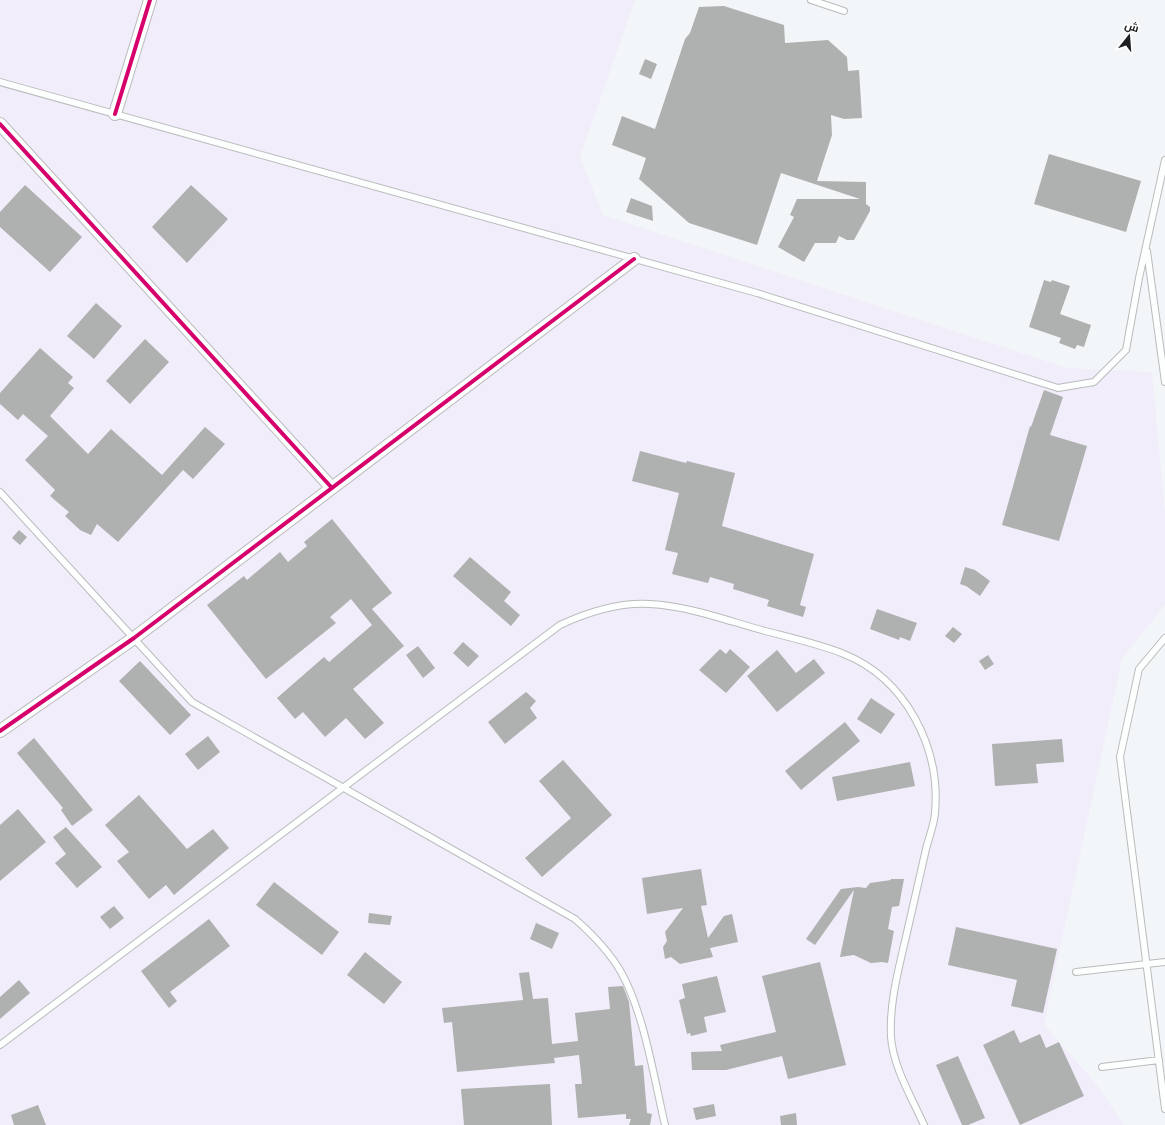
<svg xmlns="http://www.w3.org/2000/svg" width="1165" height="1125" font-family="'Nunito Sans',Cairo,sans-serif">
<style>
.industrial{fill:#f2edfa}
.building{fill:#afb0b0}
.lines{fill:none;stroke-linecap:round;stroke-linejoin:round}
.lane-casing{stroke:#b9bbbc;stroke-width:8}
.street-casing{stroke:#b9bbbc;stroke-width:14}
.lane{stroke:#fdfefe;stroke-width:6}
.street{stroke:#fdfefe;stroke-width:12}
.cycleway-casing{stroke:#fff;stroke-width:6}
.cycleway{stroke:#d6006c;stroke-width:4}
</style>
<rect width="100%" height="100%" fill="#f3f6f8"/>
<!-- industrial -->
<path class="industrial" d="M0 0H635L580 157 603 215 1067 368 1152 372 1165 513V605L1122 659 1044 1024 1097 1085 1124 1125H0Z"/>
<!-- building -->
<path class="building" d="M724 6 784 25 785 43 828 40 847 57 848 71 859 70 862 118 844 119 831 115 832 135 817 181 866 182V204L870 207V211L854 240H847L839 236 836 243H815L804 262 778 247 794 217 790 215 797 199H860L781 173 757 245 689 223 639 179 646 158 612 145 622 116 655 129 685 39 690 33 699 7Z
M645 59 657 64 651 79 639 74Z
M1049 154 1141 181 1126 232 1034 204Z
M25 185 82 237 50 272 0 227V212Z
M191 185 228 219 187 263 152 227Z
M631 198 652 206 653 221 626 212Z
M1044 280 1051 282 1052 280 1070 286 1060 314 1091 325 1084 347 1077 345 1075 349 1059 343 1061 338 1029 327Z
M96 303 122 326 94 359 67 336Z
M145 339 169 362 130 404 106 381Z
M40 348 73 377 68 383 74 388 50 416 88 454 111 429 162 475 205 427 225 444 193 479 183 470 118 542 97 524 91 535 80 530 65 516 69 512 50 496 55 490 25 460 48 436 23 414 18 420 0 404V393Z
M1044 390 1063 397 1050 435 1087 446 1059 541 1002 525 1030 426 1031 427Z
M640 451 686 463 687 461 735 473 722 526 814 554 800 605 806 607 803 617 767 606 769 600 733 589 734 584 710 577 708 583 672 574 678 553 665 550 679 493 632 481Z
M332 519 392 593 372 609 404 646 353 689 384 723 365 739 346 718 325 737 303 712 295 719 277 698 324 657 329 662 372 625 351 599 330 617 336 623 266 679 207 605 244 576 247 580 280 552 288 562 307 546 304 542Z
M19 530 27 537 20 545 12 538Z
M470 557 511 592 504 601 520 615 511 626 453 576Z
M965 567 975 570 990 581 980 596 966 586 960 584Z
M877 609 917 623 910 641 900 637 899 640 870 629Z
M953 627 962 634 954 643 945 636Z
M463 642 479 656 468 667 453 653Z
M418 646 435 668 423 678 406 655Z
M720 649 726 654 730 649 750 667 726 693 699 670Z
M777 650 796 673 814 659 825 673 777 712 747 676Z
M988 655 994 664 985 670 979 661Z
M140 661 191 715 170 735 119 681Z
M526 692 536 701 530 708 537 718 505 744 488 722Z
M871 698 895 714 881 734 857 719Z
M845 722 860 741 801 790 785 771Z
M208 736 220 752 198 770 185 754Z
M34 738 93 810 72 826 61 810 63 808 17 753Z
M1062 739 1064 762 1036 764 1038 783 995 786 992 744Z
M563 760 612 815 542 877 525 858 571 818 539 781Z
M910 762 915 786 837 801 832 777Z
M139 795 187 849 213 829 229 848 174 895 166 885 149 899 117 861 129 852 105 825Z
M18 809 46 842 0 881V825Z
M66 827 102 867 77 888 55 863 66 854 53 837Z
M701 869 707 905 701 906 708 938 724 916 732 914 738 942 710 948 713 957 680 964 671 957 665 959 663 947 667 941 665 932 683 908 647 914 642 878Z
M891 879H904L899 906 892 907 888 929 894 931 888 963 882 962 871 963 854 955 840 957 854 890 815 945 806 939 841 889 858 887 866 888 870 883 891 880Z
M274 882 339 932 322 955 256 905Z
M114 906 124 918 110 929 100 917Z
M369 913 392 916 390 925 368 923Z
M209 919 230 946 170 992 177 1001 169 1008 141 971Z
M536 923 559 933 552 949 530 939Z
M956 927 1057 949 1043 1013 1011 1006 1017 980 948 965Z
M365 952 402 982 384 1004 347 975Z
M820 962 846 1065 788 1079 782 1056 726 1070H692L691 1052 722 1051 720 1045 776 1032 762 976Z
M529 972 533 999 548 998 552 1044 578 1041 575 1013 610 1009 608 987 623 986 629 1002 635 1066 643 1065 647 1113 652 1114 650 1125H629L631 1119H626V1114L578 1118 575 1084H582L579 1055 554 1058 555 1063 457 1072 452 1022 444 1023 442 1008 523 1000 519 973Z
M717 976 726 1012 704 1017 707 1032 691 1036 690 1033 687 1034 679 1000 685 998 682 984Z
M19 980 30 993 0 1019V997Z
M1014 1030 1020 1043 1040 1034 1046 1048 1059 1042 1084 1096 1020 1125 983 1045Z
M958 1056 985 1118 968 1125H962L936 1065Z
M550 1084 552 1125H464L461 1089Z
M714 1104 716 1116 696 1120 693 1108Z
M38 1105 46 1125H14L11 1115Z
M796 1113 797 1125H781L780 1116Z"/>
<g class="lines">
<defs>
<path id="lane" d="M811 0 844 11
M0 82 757 293 1058 388 1094 382 1126 350 1139 278 1165 160
M1147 251 1165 382
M0 492 192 702 575 919C592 934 609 951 621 972 644 1013 654 1078 665 1125
M1165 638 1139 669 1120 757 1165 1109
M1076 972 1165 962
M0 1045 560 625C588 612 619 602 650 604 689 606 728 621 765 631 792 638 819 644 844 654 906 679 941 748 935 813 934 825 929 837 926 849 920 875 914 902 908 928 900 964 889 1001 891 1037 893 1067 912 1098 924 1125
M1102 1067 1159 1060"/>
<path id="street" d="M115 114 150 0
M0 124 332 488
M0 731 134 638 634 259"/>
</defs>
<!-- lane casing -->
<use href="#lane" class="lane-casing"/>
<!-- street casing -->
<use href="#street" class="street-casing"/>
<!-- lane -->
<use href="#lane" class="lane"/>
<!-- street -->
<use href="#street" class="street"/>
<defs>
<path id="cycleway" d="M115 114 150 0
M0 124 332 488
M0 731 134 638 634 259"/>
</defs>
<!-- cycleway casing -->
<use href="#cycleway" class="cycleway-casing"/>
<!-- cycleway -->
<use href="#cycleway" class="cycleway"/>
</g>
<!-- north arrow -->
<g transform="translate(1129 36) rotate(17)" stroke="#ffffff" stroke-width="3" paint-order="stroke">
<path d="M0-3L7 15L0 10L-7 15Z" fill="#1c1e1f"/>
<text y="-6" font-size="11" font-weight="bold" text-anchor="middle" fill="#1c1e1f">ش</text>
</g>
</svg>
